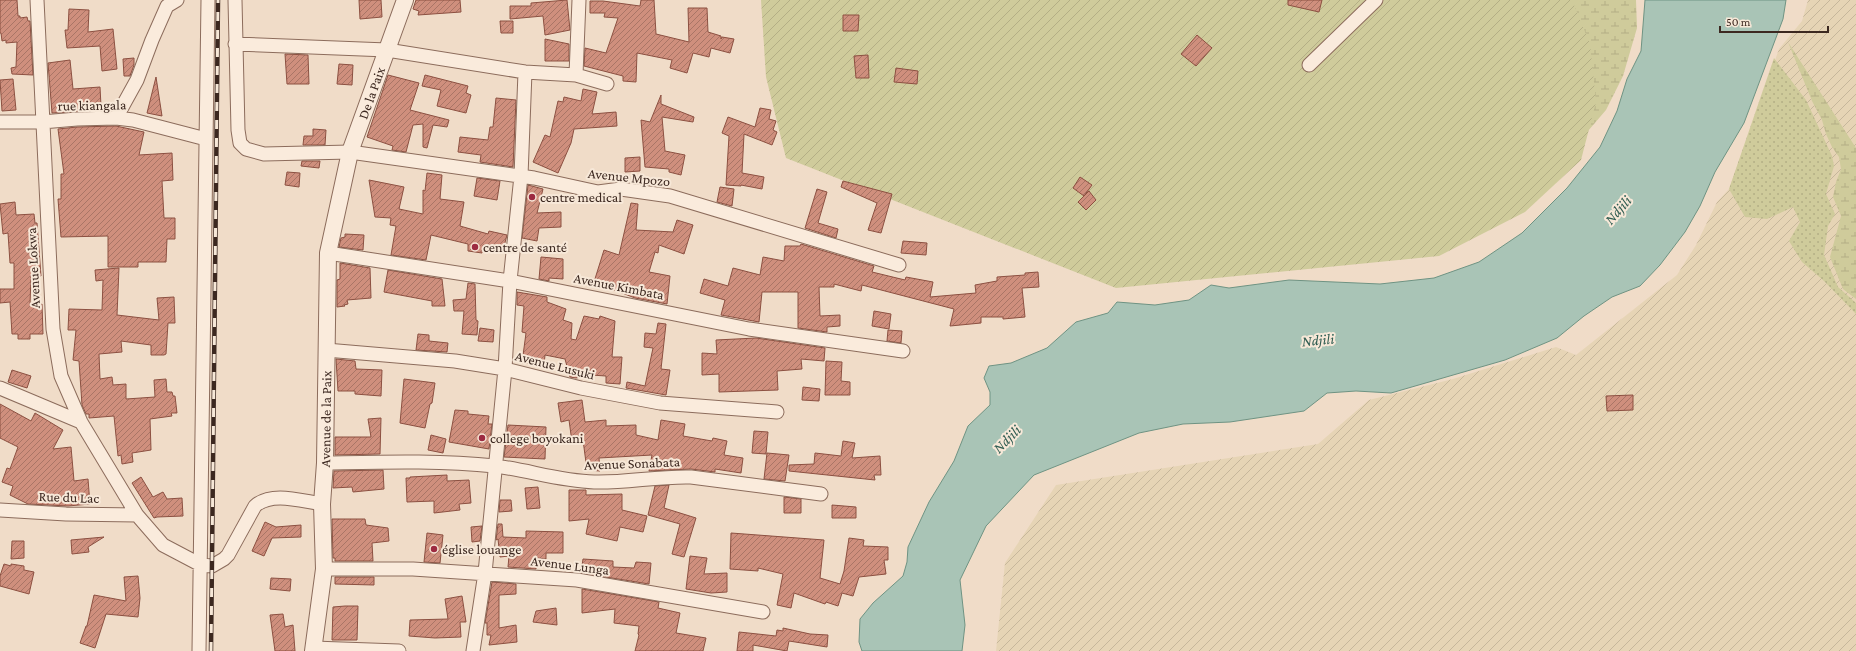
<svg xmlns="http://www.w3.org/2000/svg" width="1856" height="651" font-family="'Crimson Pro',serif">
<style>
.farmland{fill:url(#farmland-furrows)}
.grass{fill:url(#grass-dots)}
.wetland{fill:url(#wetland-marsh)}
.garden{fill:url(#garden-furrows)}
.water{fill:#a9c4b6;stroke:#6f9383}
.building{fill:url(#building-hatch);stroke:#8c5041}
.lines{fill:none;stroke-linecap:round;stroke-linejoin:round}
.minor-casing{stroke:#8c6c5c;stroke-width:15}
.tertiary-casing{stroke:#8c6c5c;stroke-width:18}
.minor{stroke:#faebdc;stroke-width:13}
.tertiary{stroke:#faebdc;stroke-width:16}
.rail-casing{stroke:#3c2820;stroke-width:4.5}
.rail{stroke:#f7e8d8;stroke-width:3;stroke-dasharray:9;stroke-linecap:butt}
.poi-dot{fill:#9d2a41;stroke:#f7e8d8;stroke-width:1.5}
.labels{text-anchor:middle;stroke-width:4;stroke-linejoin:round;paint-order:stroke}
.street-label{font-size:14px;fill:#3c2820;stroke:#f7e8d8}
.poi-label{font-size:14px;fill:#3c2820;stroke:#f7e8d8;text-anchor:start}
.water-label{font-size:15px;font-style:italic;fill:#2f5c51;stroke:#f7e8d8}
</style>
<defs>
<pattern id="farmland-furrows" width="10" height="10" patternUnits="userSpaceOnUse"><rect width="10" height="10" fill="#e6d4b5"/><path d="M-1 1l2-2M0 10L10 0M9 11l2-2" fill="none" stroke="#c6b69b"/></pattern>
<pattern id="grass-dots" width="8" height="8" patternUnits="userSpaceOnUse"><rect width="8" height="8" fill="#cfcb9b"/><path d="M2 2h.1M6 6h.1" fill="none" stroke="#b3ae85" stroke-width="1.8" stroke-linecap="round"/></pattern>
<pattern id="wetland-marsh" width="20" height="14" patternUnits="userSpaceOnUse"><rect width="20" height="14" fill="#cfcb9b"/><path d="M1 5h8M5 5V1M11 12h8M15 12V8" fill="none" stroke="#b3ae85"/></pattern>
<pattern id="garden-furrows" width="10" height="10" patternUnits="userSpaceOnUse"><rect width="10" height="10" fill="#cfcb9b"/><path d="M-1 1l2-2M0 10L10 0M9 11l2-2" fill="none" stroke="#b3ae85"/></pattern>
<pattern id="building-hatch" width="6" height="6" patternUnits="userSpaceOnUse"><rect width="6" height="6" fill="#cf8f7d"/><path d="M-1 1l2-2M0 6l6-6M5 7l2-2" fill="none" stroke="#a97566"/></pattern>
</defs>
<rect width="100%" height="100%" fill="#f0dcc8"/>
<!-- farmland -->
<path class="farmland" d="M1808 0H1856V651H996L1005 563 1056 485 1318 444 1369 400 1453 379 1556 347 1576 355 1677 275 1696 245 1717 202 1729 189 1779 49 1802 21Z"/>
<!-- grass -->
<path class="grass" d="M1774 58 1806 100 1832 156 1834 166 1826 194 1835 214 1828 226 1824 255 1838 287 1856 303V314L1824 281 1802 262 1789 241 1800 222 1793 207 1767 219 1745 217 1729 189Z"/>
<!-- wetland -->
<path class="wetland" d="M1478 0H1636L1637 28 1623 76 1606 110 1576 145Z
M1788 42 1856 148V299L1843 289 1830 257 1841 216 1833 197 1836 182 1841 169 1839 157 1832 147 1826 134 1822 120 1812 101Z"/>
<!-- garden -->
<path class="garden" d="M761 0H1572L1590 44 1596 102 1581 160 1525 212 1439 256 1116 288 786 158 766 77Z"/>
<!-- water -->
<path class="water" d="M1645 0H1786L1783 19 1744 123 1715 172 1700 206 1685 232 1660 265 1640 286 1612 297 1584 316 1557 338 1505 360 1391 393 1356 391 1327 393 1304 411 1230 422 1183 424 1139 433 1034 475 986 526 960 580 965 625 962 651H862L859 642 860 619 873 603 903 576 907 562 908 547 929 502 954 461 968 426 990 405V392L984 378 989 366 1011 363 1047 348 1076 322 1108 313 1117 302 1155 305 1189 300 1211 285 1229 288 1289 280 1380 284 1434 278 1479 262 1522 233 1567 188 1600 147 1617 111 1627 79 1641 51Z"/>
<!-- building -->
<path class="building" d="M0 0H17L18 16H20V18L27 17 28 21H30L33 75 12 74 11 68 16 67 17 42 6 43V40L2 41 1 33H0Z
M359 0H381L382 17 360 19Z
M416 0H460L461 12 418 15 419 11 413 9Z
M567 0 570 30 545 35 543 16 510 19V6H531V3Z
M641 0H654L656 34 689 42 688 8H707L708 32 721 36V39L722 37 734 39 730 53 711 48 709 57 693 53 687 73 670 68 672 60 637 53 636 82 623 81V76L584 66 585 48 606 53 618 18 604 17 605 13H590V1H603L640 6Z
M1288 0H1322L1319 12 1288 5Z
M69 9 89 10 88 32 113 29 117 69 102 71 100 46 67 48 65 30H68Z
M843 15H859L858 31H843Z
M500 21H513V33H501Z
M1197 35 1212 48 1196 66 1181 54Z
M545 39 569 44V61H545Z
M285 54 308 55 309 84H287Z
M868 55 869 78H856L854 56Z
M134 58V65L130 76H124L123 59Z
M70 60 73 89 100 87 101 106 114 105 111 110 52 113 48 63Z
M339 64 353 65 352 85 337 84Z
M896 68 918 71 917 84 894 82Z
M388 75 419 83 410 110 449 120 447 127 433 125 427 148 423 147V124L413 125 406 152 392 150 393 146 367 137Z
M425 75 468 86 466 93 471 95 466 113 437 106 441 90 422 86Z
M156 77 162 116 147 113Z
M13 79 16 110 2 111 0 80Z
M583 89 597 92 592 114 616 112 617 126 574 129 571 143 558 173 533 162 545 135 550 137 558 101 563 102 564 97 581 101Z
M661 95V104L694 117 693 122 662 117 665 151 685 155 681 175 669 172V169L645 167 641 120 650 122Z
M496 98 516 100 513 167 480 162 481 155 458 152 460 137 488 140 490 127H493Z
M760 108 771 110 769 119 776 121 773 130 777 132 772 145 744 134 742 173 764 177 762 189 741 185V186L726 185 729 136 722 133 728 117 755 127Z
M77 127 116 126 144 132 139 155 172 153 173 180 162 181 164 218H175V239H167L166 262H138V267H108V236L61 237 58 199H61V174H64L58 129Z
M313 129 326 130 325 145H303L304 136H313Z
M640 157V171L625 172V158Z
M302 161H320L319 168 301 166Z
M287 172 300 173 299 187 285 185Z
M427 173 442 175 440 199 464 202 460 226 488 234 489 231 507 235 503 250 483 245 482 253 468 251V244L431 235 426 260 391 255 396 226 390 225 391 218 375 217 369 180 404 187 399 209 423 214V190L425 191Z
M1080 177 1092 185 1084 196 1073 188Z
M477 178 500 181 497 200 474 196Z
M843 181 892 194 881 233 868 230 877 203 841 187Z
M528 185 543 189 537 213 561 212V227L539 228 537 241 522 238Z
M720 187 734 189 732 206 717 202Z
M817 189 827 192 818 223 838 229 836 238 805 228Z
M1089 191 1096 200 1086 210 1078 202Z
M15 202 16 215 34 214 35 223H37L41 276H31L30 305 42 304 43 334H30V339H18V334H12L10 302 0 303V289H14V263H10L8 233 3 234 0 204Z
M631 203 638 204 636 230 673 232 677 220 693 225 684 254 659 245 658 253 655 252 649 272 670 276 667 304 635 298 594 282 604 250 619 255Z
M345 234 364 235 363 250 339 247 341 238 345 237Z
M903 241 927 243 926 255 901 253Z
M801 244 874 266 872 272 905 280 906 277 933 282 930 297 976 293 975 285 997 281V277L1025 275V273L1038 272 1039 287 1022 288 1025 317 1003 319V317H981V323L950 326 954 309 862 285 861 291 834 284V287H819L820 316 840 315V326L827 327V332L798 328V292H762L759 322 721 315 725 300 700 293 704 279 728 286 733 268 760 275 763 257 784 261 785 246H800Z
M541 257 563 259V279L549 278V281L539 279Z
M340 263 370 268 371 298 347 300 348 304 344 305 345 306 337 307V280L340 279Z
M119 268 117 315 159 320 157 298 174 297 175 323H168L166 354 164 355H151V345L121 341 122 352 99 354 100 379 112 377 113 385 126 384V399L155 397 154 380 166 379 167 392H172L173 396H175L177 413H171L172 416 150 419 151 450 132 453 133 462 122 464 121 455 118 456 114 416 89 418V414H86L82 405 79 361 73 360 76 330H68L69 309 102 310 103 280 96 281 95 270Z
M388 270 442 279 445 306H432V301L384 292Z
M468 283 475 284 476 320 478 321 477 335 462 334 464 311H454L453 300 466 299Z
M517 292 547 297V302L566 309 563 320 572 323 571 339 576 340 584 316 599 319 600 316 615 321 612 357H622L620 384 606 383V376L591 375 576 378 570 377 565 359 545 355 544 365 522 363 526 333 522 332 524 306 517 305Z
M874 311 891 314 889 329 872 326Z
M658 323 666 324 661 369 670 370 666 395 626 388 627 382 645 386 653 348 644 347 645 333 656 334Z
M480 328 494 330 493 342 478 341Z
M888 330 902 331 901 343 887 341Z
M418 334 429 335V341L448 343 447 352 416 350Z
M756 338 825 348 824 361 801 359 802 369 777 371 778 390 719 392V374L702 375V353L717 354 716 340Z
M336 359 355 361 356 369 382 370 381 396 355 394V391H338Z
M826 361 842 362 841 381 850 382V395H825Z
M12 370 31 376 27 388 8 382Z
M404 379 435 383 432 403 430 404 425 428 400 423Z
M803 387 820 389 819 401 802 400Z
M1633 395V410L1607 411 1606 396Z
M582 400 585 422 606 420V426L636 425V435L658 440 661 420 685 424 683 436 712 441 713 438 727 441 724 455 743 458 741 473 715 469V472L691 469 649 471 652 455 599 458 600 471 587 470 583 440 572 442 569 420 561 422 558 403Z
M0 404 31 421 35 413 63 430 53 449 71 447 74 481 88 479 90 504 68 506 28 504 10 495 13 486 2 482 7 468 10 469 18 447 0 438Z
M455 410 468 411V414L489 416 488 424H492L489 449 449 442Z
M381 418 380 454 335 455V437H371L368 419Z
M508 425 546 427 545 459 504 457Z
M754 431 768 432 766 454 752 453Z
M431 435 446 439 443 453 428 450Z
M843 441 855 443 852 458 880 456 881 475H874L875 480 789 471V465L814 464 815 453 841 456Z
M767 453 789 455 785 481 764 479Z
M383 470 384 489 353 492 352 487 333 488 334 471Z
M447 475V481L469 480 471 503 459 504 460 510 434 513V501L407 502 406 478H410V477Z
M141 477 153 497 163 492 167 499 182 498 183 516 157 517 154 518 132 483Z
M669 485 664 508 696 518 684 557 672 554 680 524 648 515 655 486Z
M538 487 540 508 527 509 525 488Z
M569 490H586V495L622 494V510L647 516 643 532 620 527 617 541 586 534 589 519 569 521Z
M784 497 801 499V513H784Z
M500 500H511L512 511 499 512Z
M832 505 856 507V518H832Z
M332 519H365L366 525 388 528 389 541 372 543 373 561H335V558H333Z
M265 522 276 527 301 525V537L272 538 264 556 252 551Z
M498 524H502L503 537 526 538V531L563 532V553H546V559L537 558 536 569 508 567 509 556 500 557 498 539 496 540Z
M482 526 480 541 472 542 471 527Z
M427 533 443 535 440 563 424 562Z
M731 533 824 540 820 578 840 584 844 571 849 538 864 540 863 546 888 547V560H884L886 574 859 577 853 596 842 593 838 606 826 602 825 604 794 593 791 608 777 605 783 574 758 568V571L730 569Z
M104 537 88 547 89 552 72 554 71 540Z
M12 541H24V558L11 559Z
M690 556 707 558 704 574 727 573V592L711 593 686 589Z
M583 559 613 561V567L634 568 636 562 651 563 649 584 581 573Z
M4 564 11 566V564L24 566V570L34 572 29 594 0 586V576Z
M138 576 140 598 138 617 106 614 95 648 80 643 86 626H87L94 595 126 601 124 577Z
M335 577H374V585L335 584Z
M271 578 291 579 290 591 270 589Z
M492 582 516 584V594L499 595V628L516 625 517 642 489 645 491 635H487V623H485Z
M582 589 659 602 658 608 680 613 676 633 706 638 703 651H635L639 635 638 634 639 626 614 623 615 609 582 613Z
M462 596 466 622H460L461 637 435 638 409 636 410 620 448 619 445 599Z
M345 606H358L357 640H332L333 607Z
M556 608 557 625 533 622 536 611Z
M283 614 285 627 293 625 295 651H275L270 615Z
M783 628 810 634 828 635 827 647 789 641 787 651 753 645V651H737L739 632 776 636 777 630 783 631Z"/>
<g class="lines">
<defs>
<path id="minor" d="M37 0 53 329 61 376 81 422 137 515 163 545 201 565 212 566 224 559 228 555 255 506C272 491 301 501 322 504
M235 0 238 130 240 143 246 149 264 154 350 152 534 178 598 192 621 189 670 196 899 265
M235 44 387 50 525 72 576 75 607 84
M1309 65 1376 0
M576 75 579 0
M116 118 137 80 152 40 167 6 177 0
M0 122H42L77 119 116 118 133 120 206 139
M328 253 510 281 749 329 903 351
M326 350 455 361 505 369 581 388 660 403 777 412
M0 388 81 422
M325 463C381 462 438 460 495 466 528 470 560 481 594 482 626 483 658 476 691 477L821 494
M0 510 66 514 137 515
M324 569H413L577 580 763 612
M313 648 399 651
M199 651 208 0
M473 651 485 573 505 369 510 281 521 176 525 72"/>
<g id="tertiary">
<path id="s1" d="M313 651 324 569 322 504 325 463 328 253 350 152 405 0"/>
</g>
</defs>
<!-- minor casing -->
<use href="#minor" class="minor-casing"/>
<!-- tertiary casing -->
<use href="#tertiary" class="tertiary-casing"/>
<!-- minor -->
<use href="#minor" class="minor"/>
<!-- tertiary -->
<use href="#tertiary" class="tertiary"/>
<defs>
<path id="rail" d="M211 651 218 0"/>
</defs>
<!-- rail casing -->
<use href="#rail" class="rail-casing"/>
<!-- rail -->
<use href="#rail" class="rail"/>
</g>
<!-- markers -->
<g class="poi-dot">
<circle cx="532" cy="197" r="4"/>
<circle cx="475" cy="247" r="4"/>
<circle cx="482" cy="438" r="4"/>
<circle cx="434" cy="549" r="4"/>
</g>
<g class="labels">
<!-- street labels -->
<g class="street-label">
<text dy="5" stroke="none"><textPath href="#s1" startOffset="565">De la Paix</textPath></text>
<text transform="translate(92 105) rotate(-1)" y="5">rue kiangala</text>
<text transform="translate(629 177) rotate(6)" y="5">Avenue Mpozo</text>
<text transform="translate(33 268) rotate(-93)" y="5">Avenue Lokwa</text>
<text transform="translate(619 286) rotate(11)" y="5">Avenue Kimbata</text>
<text transform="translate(555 365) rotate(14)" y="5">Avenue Lusuki</text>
<text dy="5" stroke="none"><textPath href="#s1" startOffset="233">Avenue de la Paix</textPath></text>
<text transform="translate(632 463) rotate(-2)" y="5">Avenue Sonabata</text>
<text transform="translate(69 497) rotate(2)" y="5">Rue du Lac</text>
<text transform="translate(570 565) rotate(7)" y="5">Avenue Lunga</text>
</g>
<!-- poi labels -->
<g class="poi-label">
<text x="540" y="202">centre medical</text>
<text x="483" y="252">centre de santé</text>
<text x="490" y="443">college boyokani</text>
<text x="442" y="554">église louange</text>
</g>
<!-- water labels -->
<g class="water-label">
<text transform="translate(1618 210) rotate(-49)" y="5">Ndjili</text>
<text transform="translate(1318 340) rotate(-5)" y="5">Ndjili</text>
<text transform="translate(1007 439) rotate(-45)" y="5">Ndjili</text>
</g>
</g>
<!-- scale -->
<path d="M1720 26v6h108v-6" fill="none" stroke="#3c2820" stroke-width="2"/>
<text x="1726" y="26" font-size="12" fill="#3c2820" stroke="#f7e8d8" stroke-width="3" paint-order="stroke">50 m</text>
</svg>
